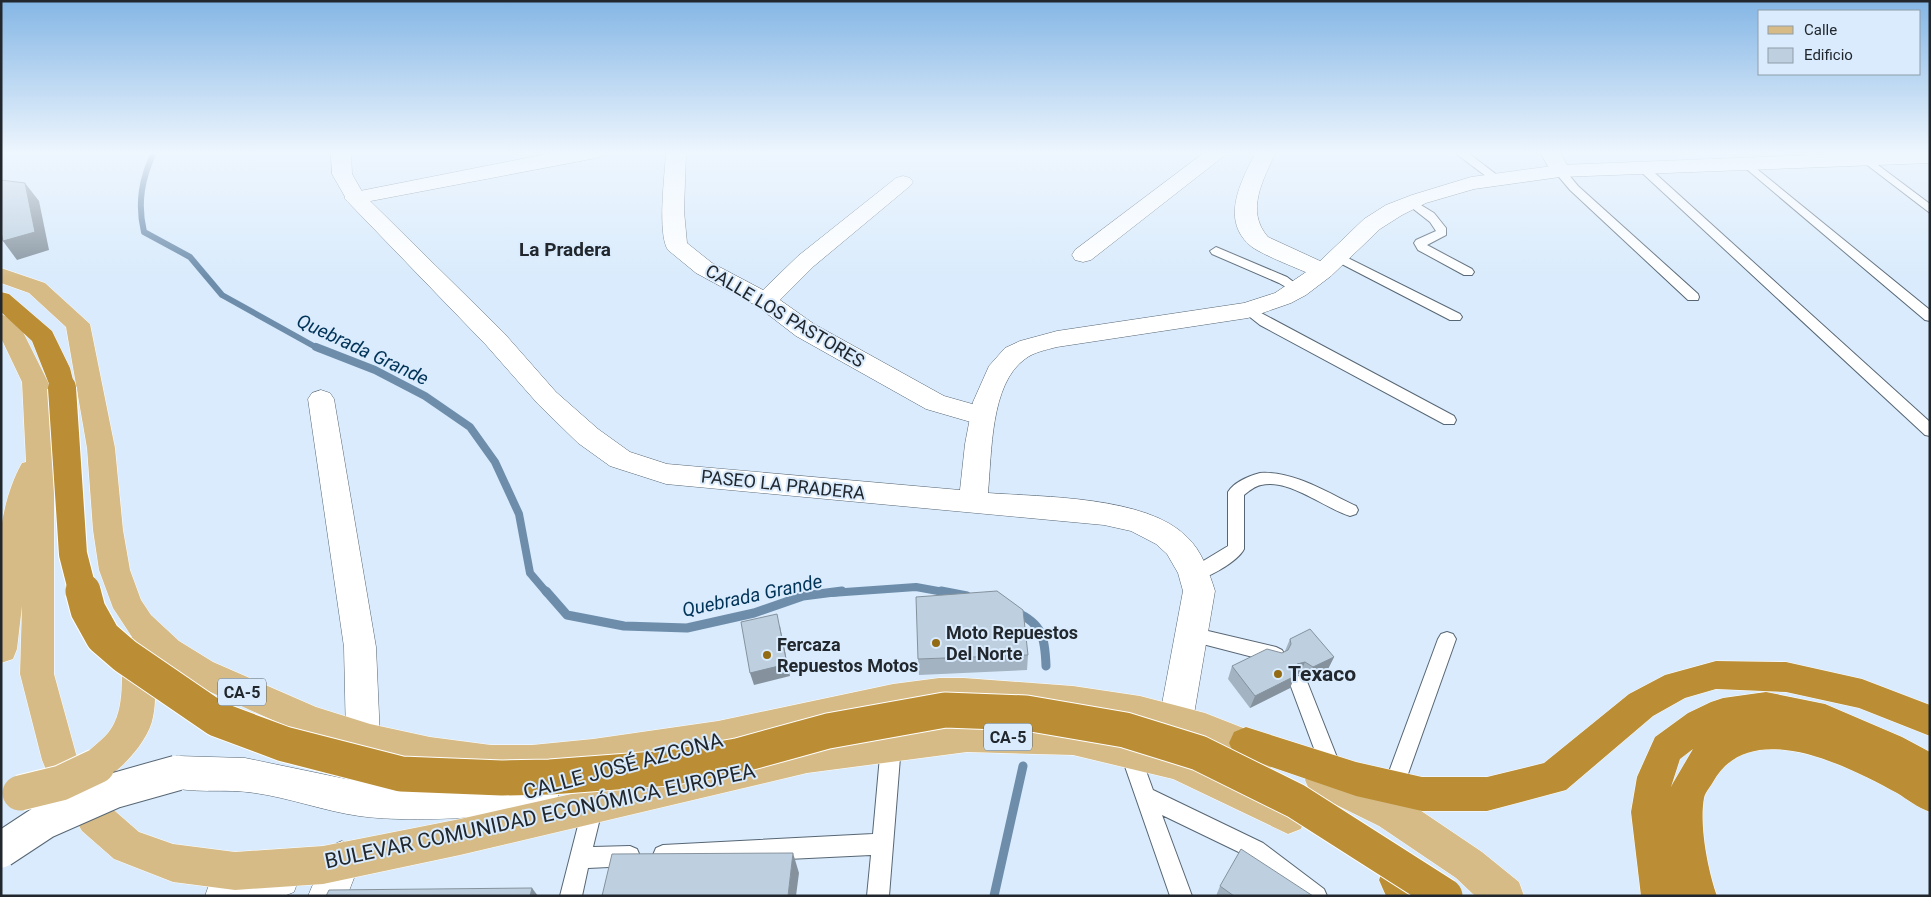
<svg xmlns="http://www.w3.org/2000/svg" width="1931" height="897" font-family="Roboto,sans-serif">
<style>
.lines{fill:none;stroke-linecap:round;stroke-linejoin:round}
.stream-far2{stroke:#6d8dab;stroke-width:6}
.stream-far1{stroke:#6d8dab;stroke-width:8}
.stream{stroke:#6d8dab;stroke-width:9}
.lane-casing{stroke:#576674;stroke-width:2}
.street-casing{stroke:#576674;stroke-width:1}
.secondary-casing{stroke:#576674;stroke-width:1}
.primary-casing{stroke:#fff;stroke-width:1}
.highway-casing{stroke:#fff;stroke-width:1}
.lane{fill:#fff;fill-rule:evenodd}
.street{fill:#fff;fill-rule:evenodd}
.secondary{fill:#fff;fill-rule:evenodd}
.primary{fill:#d6bb86;fill-rule:evenodd}
.highway{fill:#bb8e35;fill-rule:evenodd}
.secondary-bridge-casing{stroke:#576674;stroke-width:37;stroke-linecap:butt}
.primary-bridge-casing{stroke:#fff;stroke-width:37;stroke-linecap:butt}
.highway-bridge-far1-casing{stroke:#fff;stroke-width:30;stroke-linecap:butt}
.highway-bridge-casing{stroke:#fff;stroke-width:37;stroke-linecap:butt}
.secondary-bridge{stroke:#fff;stroke-width:35}
.primary-bridge{stroke:#d6bb86;stroke-width:35}
.highway-bridge-far1{stroke:#bb8e35;stroke-width:28}
.highway-bridge{stroke:#bb8e35;stroke-width:35}
.wall{fill:#a3b3c1}
.shaded-wall{fill:#85929d}
.building{fill:#bed0e0;stroke:#85929d}
.poi-dot{fill:#926b13;stroke:#d9ebfc;stroke-width:2}
.labels{text-anchor:middle;stroke-width:4;stroke-linejoin:round;paint-order:stroke}
.shield{fill:#d9ebfc;stroke:#58626b;stroke-width:1}
.shield-label{font-size:16px;font-weight:bold;fill:#21272d}
.street-label{font-size:18px;fill:#21272d;stroke:#d9ebfc}
.poi-label{font-size:18px;font-weight:bold;fill:#21272d;stroke:#d9ebfc;text-anchor:start}
.neighbourhood-label{font-size:19px;font-weight:bold;fill:#21272d;stroke:#d9ebfc}
.water-label{font-size:19px;font-style:italic;fill:#003358;stroke:#d9ebfc}
.near-poi-label{font-size:21px;font-weight:bold;fill:#21272d;stroke:#d9ebfc;text-anchor:start}
.near-street-label{font-size:21px;fill:#21272d;stroke:#d9ebfc}
</style>
<rect width="100%" height="100%" fill="#d9ebfc"/>
<g class="lines">
<!-- stream-far2 -->
<path class="stream-far2" d="M154 152C142 178 137 203 144 232L190 257 222 295 319 349"/>
<!-- stream-far1 -->
<path class="stream-far1" d="M316 347 375 370 425 396 470 427 495 462 519 514 530 573 547 593
M831 593 916 587 949 593"/>
<!-- stream -->
<path class="stream" d="M546 591 567 615 624 626 687 628 754 613 803 596 842 591
M941 591 967 596
M1016 612C1043 624 1045 638 1046 666
M994 896 1023 766"/>
<defs>
<path id="lane" d="M1454 152H1467L1501 178 1495 181 1491 180Z
M1866 156 1930 204V213L1862 161 1861 159Z
M1747 161 1930 310V321L1925 320 1743 166V162Z
M1643 165 1647 166 1930 422V436L1925 435 1639 170V166Z
M1560 168 1564 169 1578 186 1698 294 1699 297 1698 300H1688L1570 190 1554 171Z
M1411 199 1434 213 1446 228V235L1427 245 1472 269 1474 272 1472 275H1464L1418 250 1414 243 1416 240 1436 231 1430 222 1407 204V200Z
M1216 247 1287 277 1304 290 1298 294 1279 283 1212 254 1210 251Z
M1338 253 1460 314 1462 317 1460 320H1450L1334 260 1332 257 1334 254Z
M1248 306 1454 416 1456 420 1454 424H1444L1260 325 1241 310Z
M1260 473C1294 471 1326 492 1356 506L1358 510 1356 514 1350 516C1324 508 1289 478 1261 485 1255 486 1249 491 1244 495V549C1238 561 1203 583 1190 579L1188 574 1190 569 1228 546V492C1234 482 1249 476 1260 473Z
M1191 627 1276 647 1282 650 1285 655 1282 660 1276 663 1191 641 1185 639 1182 634 1185 629Z
M1447 632 1453 634 1456 639 1403 788 1400 795 1393 797 1386 795 1383 788 1438 639 1441 634Z
M1299 676 1305 678 1308 684 1342 770 1339 776 1332 779 1325 776 1322 770 1290 684 1293 678Z
M891 736 898 739 901 745 889 896H867L871 855 663 865 656 862 653 855 656 848 663 845 873 834 881 745 884 739Z
M1130 743 1137 746 1153 790 1263 843 1324 889 1327 896H1299L1249 857 1162 815 1192 896H1170L1120 752 1123 746Z
M593 796 600 799 603 806 593 847 630 846 637 849 640 856 637 863 630 866 588 868 582 896H560L583 806 586 799Z"/>
<path id="street" d="M557 152H606L603 156 596 158 355 204 348 202 344 198 348 194 355 192Z
M666 152H686L684 211 687 243 712 263 763 290 798 256 896 178 903 176 910 178 913 182 910 186 814 266 780 300 814 324 944 396 990 409 994 416 990 423 981 425 926 409 796 336 757 306 696 273 668 250C657 234 665 174 666 152Z
M1205 152H1229L1091 260 1083 262 1075 260 1072 255 1075 250Z
M1256 152H1276C1263 180 1245 211 1268 237L1331 266 1334 271 1331 276 1323 278 1315 276C1299 269 1265 256 1252 247 1219 221 1241 181 1256 152Z
M1540 152H1560L1570 171 1567 175 1560 177 1553 175Z
M321 390 330 393 334 399 376 647 380 738 375 749 363 754 351 749 346 738 344 647 308 399 312 393Z
M342 841 355 847 361 860 347 896H308L329 847Z"/>
<path id="secondary" d="M331 152H351L352 174 364 195 504 333 556 392 598 429 630 452 667 464 960 490 965 444 973 402 989 366 1005 348 1020 341 1057 331 1244 303 1275 293 1315 266 1364 219 1386 205 1412 195 1471 177 1560 165 1890 152H1930V163L1560 177 1474 189 1426 203 1402 215 1380 229 1331 276 1306 295 1291 303 1248 318 1057 347C1046 350 1034 352 1025 359 990 384 992 453 988 493 1043 497 1147 496 1187 537 1202 551 1209 572 1215 591L1193 720 1188 731 1176 735 1164 731 1159 720 1183 591 1178 573 1167 554 1156 544 1131 531 1104 525 666 484 610 466 578 443 538 404 486 345 348 202 332 174Z
M177 756 245 758 346 779 393 784 458 782 543 772 556 777 561 789 556 801C511 819 408 823 359 816 324 811 290 798 255 793 226 788 190 795 164 785L159 773 164 761Z
M280 859 294 864 299 878 294 892 284 896H205L210 882Z"/>
<path id="primary" d="M1 268 45 283 90 324 115 448 123 530 130 570 141 600 151 615 179 641 213 662 316 707 370 724 430 737 491 745H532L593 739 718 721 893 684 939 678H964L1073 686 1140 696 1205 713 1279 742 1285 753 1279 764 1267 769 1205 744 1140 727 1039 712 947 708 870 719 731 750 593 772 532 778 460 775 370 756 299 732 208 691 154 659C154 678 157 699 153 717 149 741 119 774 97 783L93 781 108 805 139 832 173 844 235 852 323 846 460 819 807 741 967 720 1073 723 1178 747 1301 803 1306 816 1301 829 1288 834 1173 779 1073 755 967 752 807 773 460 855 323 884 235 890 173 882 114 859 82 831 47 772 42 760 20 674 22 606 17 649 13 659 1 663V529C4 507 11 482 22 463L26 462 22 382 1 338V314L18 322 48 382 54 445V674L76 754 81 762C87 749 99 744 108 733 126 711 121 676 122 649L126 639 132 637 113 608 99 570 93 530 87 448 66 327 29 293 1 283Z
M1323 763 1405 800 1482 852 1519 882 1524 896H1475L1456 878 1379 826 1310 792 1305 780 1310 768Z"/>
<path id="highway" d="M1 292 9 294 52 331 70 368 75 388 71 394 62 397 53 394 32 341 1 312Z
M1716 661 1786 662 1862 679 1930 705V736L1859 708 1786 692 1716 689 1685 698 1653 716 1566 790 1487 811H1422L1356 796 1234 754 1229 743 1234 732 1246 727 1356 762 1422 777H1487L1544 763 1629 694 1665 675Z
M1766 692 1825 704 1902 737 1930 752V812C1917 807 1908 800 1897 793 1849 767 1750 715 1713 782 1710 787 1705 793 1704 798 1699 825 1708 871 1717 896H1641L1631 812 1637 777 1655 737 1688 713 1711 702 1723 698ZM1693 749 1673 783 1671 787 1680 759Z
M1398 861C1415 868 1422 879 1429 896H1386L1379 880 1384 866Z"/>
</defs>
<!-- lane casing -->
<use href="#lane" class="lane-casing"/>
<!-- street casing -->
<use href="#street" class="street-casing"/>
<!-- secondary casing -->
<use href="#secondary" class="secondary-casing"/>
<!-- primary casing -->
<use href="#primary" class="primary-casing"/>
<!-- highway casing -->
<use href="#highway" class="highway-casing"/>
<!-- lane -->
<use href="#lane" class="lane"/>
<!-- street -->
<use href="#street" class="street"/>
<!-- secondary -->
<use href="#secondary" class="secondary"/>
<!-- primary -->
<use href="#primary" class="primary"/>
<!-- highway -->
<use href="#highway" class="highway"/>
<defs>
<path id="secondary-bridge" d="M1 850 45 821 113 791 177 773"/>
<path id="primary-bridge" d="M20 793 61 783 97 766"/>
<path id="highway-bridge-far1" d="M62 388 73 554 83 593"/>
<path id="highway-bridge" d="M83 591 88 610 103 637 125 656 217 719 284 744 401 774 502 778 550 777 669 768 737 756 828 731 945 710 1026 713 1125 730 1199 753 1296 801 1445 896"/>
</defs>
<!-- secondary-bridge casing -->
<use href="#secondary-bridge" class="secondary-bridge-casing"/>
<!-- primary-bridge casing -->
<use href="#primary-bridge" class="primary-bridge-casing"/>
<!-- highway-bridge-far1 casing -->
<use href="#highway-bridge-far1" class="highway-bridge-far1-casing"/>
<!-- highway-bridge casing -->
<use href="#highway-bridge" class="highway-bridge-casing"/>
<!-- secondary-bridge -->
<use href="#secondary-bridge" class="secondary-bridge"/>
<!-- primary-bridge -->
<use href="#primary-bridge" class="primary-bridge"/>
<!-- highway-bridge-far1 -->
<use href="#highway-bridge-far1" class="highway-bridge-far1"/>
<!-- highway-bridge -->
<use href="#highway-bridge" class="highway-bridge"/>
</g>
<!-- wall -->
<path class="wall" d="M1290 639 1334 657 1328 669 1308 679 1300 674 1294 676 1290 688 1250 708 1228 679 1232 666 1282 653 1285 651Z
M1028 655 1027 670 919 675 918 659Z
M1220 886 1313 896H1216Z"/>
<!-- shaded-wall -->
<path class="shaded-wall" d="M25 183 39 201 49 250 17 260 3 241Z
M780 626 790 676 754 685 750 673Z
M1334 657 1328 669 1308 679 1313 667Z
M1305 662 1300 674 1292 676H1295L1290 688 1250 708 1255 696 1293 671 1297 664Z
M793 853 799 873 796 896H788Z
M532 888 538 896H530Z"/>
<!-- building -->
<path class="building" d="M1 180 25 183 35 232 3 241 1 232Z
M997 591 1023 610 1028 655 918 659 916 597Z
M777 614 787 664 750 673 741 622Z
M1310 629 1334 657 1313 667 1305 662 1297 664 1293 671 1295 676 1255 696 1232 666 1267 649 1282 653 1288 650 1291 644 1290 639Z
M1241 849 1313 896H1234L1220 886Z
M793 853 788 896H602L612 854Z
M532 888 530 896H326L329 890Z"/>
<!-- sky -->
<linearGradient id="sky" x2="0" y2="1"><stop stop-color="#84b6e5"/><stop offset="0.55" stop-color="#eef6fe"/><stop offset="1" stop-color="#eef6fe" stop-opacity="0"/></linearGradient>
<rect width="1931" height="278" fill="url(#sky)"/>
<!-- markers -->
<g class="poi-dot">
<circle cx="936" cy="643" r="5"/>
<circle cx="767" cy="655" r="5"/>
<circle cx="1278" cy="674" r="5"/>
</g>
<g class="labels">
<!-- shield labels -->
<g class="shield">
<rect x="218" y="678.5" width="48" height="27" rx="4"/>
<rect x="984" y="723.5" width="48" height="27" rx="4"/>
</g>
<g class="shield-label">
<text x="242" y="698">CA-5</text>
<text x="1008" y="743">CA-5</text>
</g>
<!-- street labels -->
<g class="street-label">
<text transform="translate(785 316) rotate(31)" y="6">CALLE LOS PASTORES</text>
<text transform="translate(783 485) rotate(6)" y="6">PASEO LA PRADERA</text>
</g>
<!-- poi labels -->
<g class="poi-label">
<text x="946" y="639">Moto Repuestos<tspan x="946" dy="21">Del Norte</tspan></text>
<text x="777" y="651">Fercaza<tspan x="777" dy="21">Repuestos Motos</tspan></text>
</g>
<!-- neighbourhood labels -->
<g class="neighbourhood-label">
<text x="565" y="256">La Pradera</text>
</g>
<!-- water labels -->
<g class="water-label">
<text transform="translate(363 349) rotate(25)" y="7">Quebrada Grande</text>
<text transform="translate(752 595) rotate(-12)" y="7">Quebrada Grande</text>
</g>
<!-- near-poi labels -->
<g class="near-poi-label">
<text x="1288" y="681">Texaco</text>
</g>
<!-- near-street labels -->
<g class="near-street-label">
<text transform="translate(623 766) rotate(-15)" y="7">CALLE JOSÉ AZCONA</text>
<text transform="translate(540 816) rotate(-12)" y="7">BULEVAR COMUNIDAD ECONÓMICA EUROPEA</text>
</g>
</g>
<!-- border -->
<rect width="1931" height="897" fill="none" stroke="#21272d" stroke-width="5"/>
<!-- legend -->
<rect x="1758" y="10" width="162" height="65" fill="#d9ebfc" stroke="#8f9da9"/>
<rect x="1768" y="26" width="25" height="8" fill="#d6bb86" stroke="#8f9da9"/>
<text x="1804" y="35" font-size="15" fill="#21272d">Calle</text>
<rect x="1768" y="48" width="25" height="15" fill="#bed0e0" stroke="#8f9da9"/>
<text x="1804" y="60" font-size="15" fill="#21272d">Edificio</text>
</svg>
